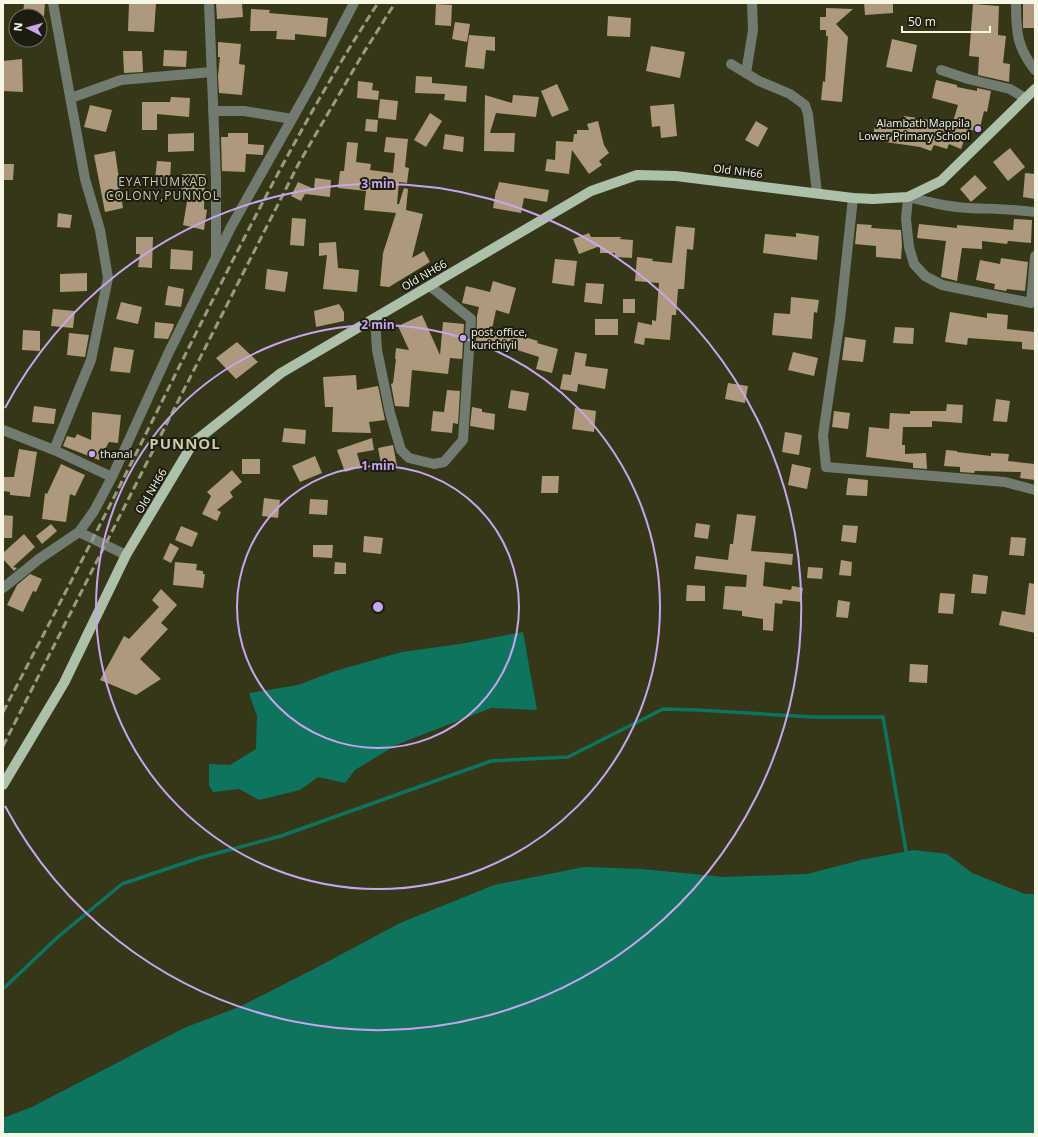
<svg xmlns="http://www.w3.org/2000/svg" width="1038" height="1137" font-family="'Open Sans',sans-serif">
<style>
.water{fill:#0e7460}
.lines{fill:none;stroke-linecap:round;stroke-linejoin:round}
.stream{stroke:#0e7460;stroke-width:3.5}
.building{fill:#ad997c}
.minor{stroke:#717b6f;stroke-width:10}
.major{stroke:#adc1aa;stroke-width:10}
.rail{stroke:#9a9a82;stroke-width:3;stroke-dasharray:8 4;stroke-linecap:butt}
.ring{fill:none;stroke:#c8a6ef;stroke-width:2}
.poi-dot{fill:#c8a6ef;stroke:#1c1c10;stroke-width:1.5}
.labels{text-anchor:middle;stroke-width:4;stroke-linejoin:round;paint-order:stroke}
.poi-label{font-size:11px;fill:#f6f7e5;stroke:#1c1c10;text-anchor:start}
.street-label{font-size:11px;fill:#f6f7e5;stroke:#1c1c10}
.neighbourhood-label{font-size:12px;letter-spacing:1px;fill:#cacba9;stroke:#1c1c10}
.district-label{font-size:15px;font-weight:bold;letter-spacing:1px;fill:#cacba9;stroke:#1c1c10}
.centre{fill:#c8a6ef;stroke:#1c1c10;stroke-width:2}
.ring-label{font-size:12px;text-anchor:middle;font-weight:bold;fill:#c8a6ef;stroke:#1c1c10;stroke-width:4;stroke-linejoin:round;paint-order:stroke}
</style>
<rect width="100%" height="100%" fill="#363618"/>
<!-- water -->
<path class="water" d="M523 632 537 710 491 708 396 745 355 770 345 783 318 777 300 790 259 800 239 789 213 792 209 785V764L230 765 256 749 257 716 249 693 298 685 335 671 402 652 460 644Z
M914 850 947 854 972 873 1025 894H1035V1134H3V1118L32 1107 184 1028 239 1007 312 970 400 923 494 885 584 867 642 869 724 877 807 874 861 860Z"/>
<g class="lines">
<!-- stream -->
<path class="stream" d="M3 989 59 936 122 884 199 858 281 836 491 761 568 757 663 709 698 710 813 717H883L906 851"/>
</g>
<!-- building -->
<path class="building" d="M24 3H45L44 16H23Z
M129 3H156L154 32 128 31Z
M216 3H242L243 17 217 19Z
M864 3H893V13L865 15Z
M1023 3H1035V28H1023Z
M436 4 452 5 451 26 435 25Z
M973 4 999 6 998 35 1006 36 1003 63 1010 64 1009 82 978 75 979 57 969 56Z
M826 8 853 9 836 24 848 37 842 102 821 100 823 81 825 82 828 36H826V30H820V17H826Z
M251 9 270 10 269 13 328 18 326 37 295 34V40L276 39 277 31H250Z
M608 16 631 18 630 37 607 36Z
M455 22 470 24 467 42 452 39Z
M469 35 495 37V51L486 50 484 69 465 67Z
M892 39 917 45 912 72 886 67Z
M218 42 241 44 239 64 245 65 242 95 219 93 218 76 220 57H218Z
M651 46 685 52 680 78 646 71Z
M164 50 187 51 186 67 163 66Z
M123 51H142L143 72 124 73Z
M22 59 23 92 3 91V61Z
M416 76 432 77V83L467 86 466 102 444 100 445 94 415 93Z
M936 80 957 85V87L977 91V88L991 91 987 112 984 111 979 132 968 129 961 149 949 144 947 149 934 145 931 151 920 147 872 140 876 121 902 127 904 116 930 120 931 118 952 125 958 105 932 98Z
M358 81 373 83 372 90 379 91 378 100 357 98Z
M557 84 569 110 552 117 541 91Z
M485 95 512 103 513 95 539 97 536 117 496 113 490 133H515L514 152 484 151Z
M171 97 190 98 189 117 157 114V130H142V102H170Z
M380 99 398 101 396 120 378 118Z
M674 104 677 136 661 138 660 126 652 127 650 106Z
M90 105 112 110 106 132 84 127Z
M430 113 442 121 426 147 414 140Z
M366 119 378 120 377 132 365 131Z
M598 121 604 145 609 153 599 161 602 165 589 174 572 150 569 174 545 171 547 159 555 160 556 141 573 142 574 134H577V130H589L587 124Z
M756 121 768 128 758 147 745 140Z
M194 133V151L168 152V134Z
M228 133H248V144L264 145 263 155 246 154 245 172 222 171 221 137H228Z
M445 134 464 137 463 152 443 149Z
M386 137 408 139 405 167 409 168 407 183 399 182 397 204H399L404 188 408 189 406 210 423 214 412 258 424 251 430 262 389 287 380 286 383 253 396 213 364 210 366 191 338 188 340 171H344L347 142 358 143 356 162 371 164 370 170 393 173 395 153 384 152Z
M1010 148 1025 167 1008 181 993 162Z
M115 151 119 179H118L123 208 105 212 94 155Z
M157 161 171 162 170 180 155 179Z
M3 164H14L13 180H3Z
M1025 173 1035 174V199L1023 197Z
M182 174H205L204 209 207 210 204 230 183 225 188 196H181Z
M975 175 987 188 971 202 960 189Z
M315 178 331 180 330 197 305 194 301 201 291 196 298 182 314 189Z
M499 182 549 190 547 202 524 198 521 213 493 208 496 190H497Z
M58 213 72 215 70 228 57 227Z
M292 218 306 219 304 246 290 245Z
M1014 219 1032 220 1031 243 1008 241 1007 244 982 241V249L962 248 957 281 941 277 946 241 917 238 919 224 957 228V225L1013 230Z
M857 224 872 225 871 228 901 230 902 245 901 259 876 257V246L855 244Z
M676 226 695 228 693 250 687 249 684 289H678L676 315H672L670 340 645 338 644 345 634 343 638 322 652 325V320L656 321 659 283 635 281 637 257 653 259 652 261 672 263Z
M589 233 591 237H622L619 239 633 240 632 258 615 257V253H600V246L579 254 573 239Z
M796 233 819 236 817 260 763 253 765 234 796 237Z
M136 237H153L152 268 138 267 140 254H136Z
M336 242 338 268 359 270 357 292 323 289 327 255 319 256V243Z
M171 249 193 251 192 270 170 269Z
M1001 258 1028 262 1025 291 1007 289 1006 291 994 289 995 284 976 280 980 260 1000 264Z
M555 259 577 261 574 286 552 283Z
M267 269 288 272 285 292 265 289Z
M87 273V291L60 292V274Z
M493 281 516 288 509 314 496 310 492 329 521 338V336L538 341 537 343 558 349 552 373 536 369 539 357 490 341 489 347 476 345 477 316 479 307 462 303 466 286 490 292Z
M586 283 604 284 602 304 584 302Z
M168 286 184 289 181 307 165 305Z
M791 297 819 300 817 313 814 312 812 339 772 335 774 313 790 314Z
M623 299H635V313H623Z
M121 302 142 307 138 324 116 319Z
M339 304 344 312V321L316 327 314 311Z
M53 309 75 311 73 328 51 326Z
M950 312 987 318V313L1008 315 1007 329 1035 332V350L1022 349V342L968 338 967 345 945 342Z
M422 315 440 355 443 322 464 324 462 359 450 358 448 374 412 370 409 407 395 406 391 384 393 383 396 359H395L396 348 409 350 398 326Z
M595 319H618V335H595Z
M155 322 174 324 173 328 168 339 154 338Z
M895 327 914 328 913 344 893 343Z
M23 330 40 331V351L22 350Z
M69 333 89 335 85 357 67 355Z
M845 337 866 340 863 362 842 360Z
M237 342 258 362 236 379 216 358Z
M114 347 134 350 130 373 110 371Z
M575 352 587 354 585 366 608 369 605 389 578 384 577 392 560 389 563 374 571 375Z
M793 352 818 358 814 376 788 370Z
M356 375 357 390 378 386 385 420 369 422 371 433 332 432 333 407H325L323 377Z
M728 383 748 386 745 403 725 399Z
M447 390 460 391 458 424 453 423 452 433 431 431 433 411 444 412Z
M511 390 529 393 526 411 508 408Z
M996 399 1010 401 1007 422 993 421Z
M947 404 963 405 962 423 932 421V427H903L902 445H905V454L926 453 927 469 913 468V463L866 457 869 427 889 429 890 413 910 414V411H946Z
M34 406 56 409 54 424 32 422Z
M472 407 482 409V412L495 414 494 430 470 426Z
M575 408 596 411 594 432 572 429Z
M834 411 850 413 848 429 832 427Z
M92 412 121 415 118 443 109 442 99 460 63 446 67 436 75 438 77 434 91 440Z
M284 428 306 430 305 444 282 442Z
M785 432 802 435 799 455 782 452Z
M372 438 374 450 357 453 361 467 345 472 337 450Z
M393 445 397 466 382 469 378 448Z
M19 449 37 452 30 497 10 495V492L3 491V477H14Z
M946 450 957 451V452L991 456V453L1009 454 1008 461 1035 464V480L1020 478 1021 472 975 471 974 473 960 472V467L944 466Z
M315 456 322 473 300 482 292 466Z
M242 459H260V474H242Z
M61 464 85 475 75 496 70 494 66 522 42 519 45 493 47 494Z
M792 464 811 468 807 489 788 485Z
M232 470 242 482 230 492 233 497 217 510 221 512 217 521 202 514 211 496 207 492Z
M542 476H559L558 493H541Z
M848 478 868 480 867 496 846 495Z
M264 498 280 500 278 518 262 516Z
M310 499 328 500 327 515 309 514Z
M737 514 756 516 751 551 793 554 792 565 765 562 763 586 791 590 792 586 803 588 801 602 783 600 782 604 775 603 773 631 763 630V619L742 616V611L723 609 725 586 746 587 747 575 694 569 696 556 728 560 730 544H733Z
M3 515 13 516 12 538H3Z
M696 523 710 525 708 539 694 537Z
M51 524 57 531 42 544 36 536Z
M843 525 858 526 856 543 841 541Z
M181 526 198 533 192 547 175 540Z
M24 534 35 547 13 567 17 568 14 571 3 559V553Z
M364 536 383 538 381 554 363 552Z
M1011 537 1026 538 1024 556 1009 555Z
M170 543 179 548 171 563 163 559Z
M313 545H333L332 558 313 557Z
M841 560 852 562 851 576 839 575Z
M175 562 197 564 196 570 203 571V574H205L203 588 173 585Z
M335 562 346 563V574H334Z
M808 567 823 568 822 579 807 578Z
M30 574 42 579 36 592 33 591 23 612 7 605 17 585Z
M973 574 988 576 986 594 971 593Z
M1029 583 1035 584V633L999 625 1002 611 1025 615Z
M687 585 705 586V601H686Z
M161 589 177 605 161 623 168 629 140 659 161 679 136 695 100 680 124 636 129 639 159 607 152 600Z
M940 593 955 594 953 614 938 613Z
M838 600 850 602 848 618 836 617Z
M910 664 928 665 927 683 909 682Z"/>
<g class="lines">
<!-- minor -->
<path class="minor" d="M209 3 216 179V254
M1016 3C1016 31 1017 48 1035 70
M731 64 759 81 790 94 805 105 808 114 817 193
M941 70 968 79 1010 89 1025 98
M746 73 753 30 752 3
M71 98 121 80 212 72
M213 111H244L292 119
M853 198 840 319 823 435 826 467 1005 482 1035 490
M1035 212C1013 209 991 209 969 208 948 207 928 202 908 197L906 219 909 247 914 264 925 276 942 285 1031 303 1035 256
M375 318 377 350 390 413 401 450 409 458 434 464 444 462 463 440 471 319 430 286
M3 430 54 450
M112 477 168 354 231 227 310 87 354 3
M79 532 126 555
M3 588 39 559 79 532 94 511 112 477 54 450 91 360 108 278 100 230 85 179 53 3"/>
<!-- major -->
<path class="major" d="M3 785 64 683 126 555 193 443 281 373 591 191 637 175 676 176 853 198 873 199 908 197 941 181 1035 89"/>
<!-- rail -->
<path class="rail" d="M3 712C63 598 122 483 179 367 241 244 302 119 378 3
M3 746 299 163 361 57 395 3"/>
</g>
<!-- distance rings -->
<g class="ring">
<circle cx="378" cy="607" r="141"/>
<circle cx="378" cy="607" r="282"/>
<path d="M5 408A423 423 0 1 1 5 806"/>
</g>
<!-- markers -->
<g class="poi-dot">
<circle cx="978" cy="129" r="4"/>
<circle cx="463" cy="338" r="4"/>
<circle cx="92" cy="454" r="4"/>
</g>
<g class="labels">
<!-- poi labels -->
<g class="poi-label">
<text x="970" y="127" text-anchor="end">Alambath Mappila<tspan x="970" dy="13">Lower Primary School</tspan></text>
<text x="471" y="336">post office,<tspan x="471" dy="13">kurichiyil</tspan></text>
<text x="100" y="458">thanal</text>
</g>
<!-- street labels -->
<g class="street-label">
<text transform="translate(738 171) rotate(7)" y="4">Old NH66</text>
<text transform="translate(424 275) rotate(-30)" y="4">Old NH66</text>
<text transform="translate(151 491) rotate(-59)" y="4">Old NH66</text>
</g>
<!-- neighbourhood labels -->
<g class="neighbourhood-label">
<text x="163" y="186">EYATHUMKAD<tspan x="163" dy="14">COLONY,PUNNOL</tspan></text>
</g>
<!-- district labels -->
<g class="district-label">
<text x="185" y="449">PUNNOL</text>
</g>
</g>
<circle cx="378" cy="607" r="6" class="centre"/>
<g class="ring-label">
<text x="378" y="188">3 min</text>
<text x="378" y="329">2 min</text>
<text x="378" y="470">1 min</text>
</g>
<!-- border -->
<rect width="1038" height="1137" fill="none" stroke="#f6f7e5" stroke-width="8"/>
<!-- north arrow -->
<g transform="translate(28 28) rotate(276)"><circle r="19" fill="#1c1c10" stroke="#737465"/>
<path d="M0-3L7 15L0 10L-7 15Z" fill="#c8a6ef"/>
<text y="-6" font-size="11" font-weight="bold" text-anchor="middle" fill="#f6f7e5">N</text>
</g>
<!-- scale -->
<path d="M902 26v6h88v-6" fill="none" stroke="#f6f7e5" stroke-width="2"/>
<text x="908" y="26" font-size="12" fill="#f6f7e5" stroke="#1c1c10" stroke-width="3" paint-order="stroke">50 m</text>
</svg>
